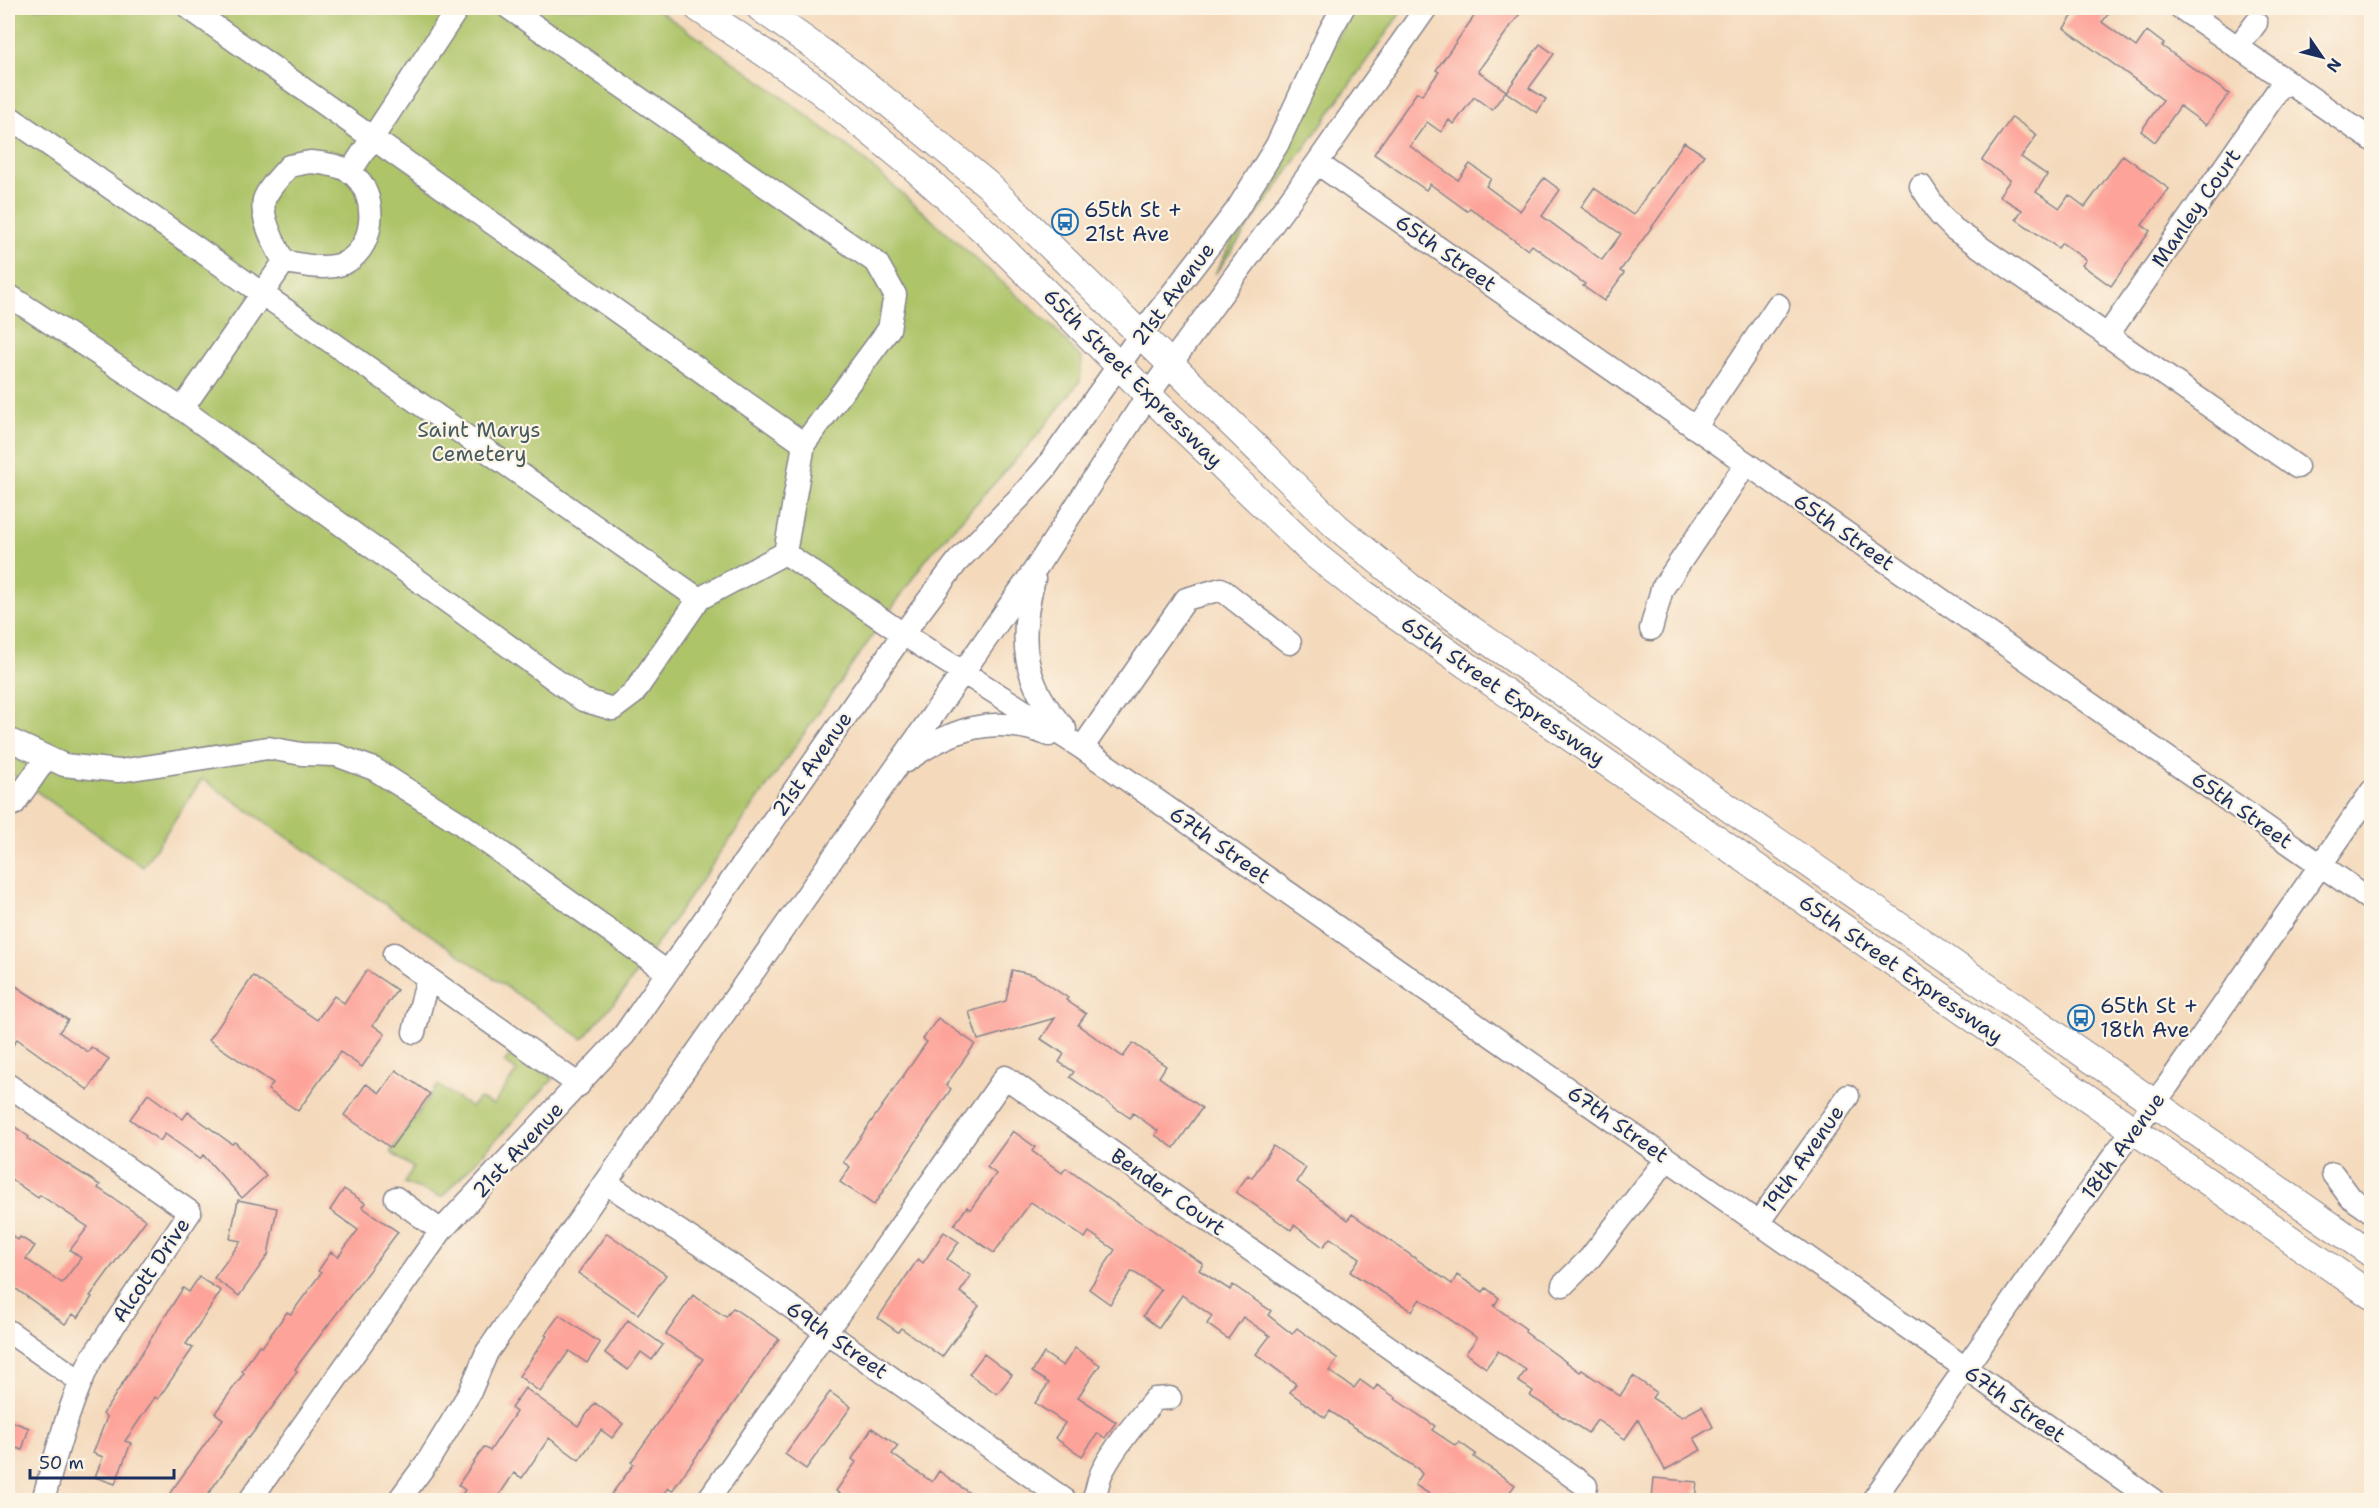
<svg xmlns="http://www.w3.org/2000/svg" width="2379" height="1508" font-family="'Shantell Sans',sans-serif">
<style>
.green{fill:#adc469;stroke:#647a64;stroke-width:1.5}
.building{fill:#fda399}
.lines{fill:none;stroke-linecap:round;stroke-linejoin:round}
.minor-casing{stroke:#88848c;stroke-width:25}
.major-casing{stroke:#88848c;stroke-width:29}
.minor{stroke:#fff;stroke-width:22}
.major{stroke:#fff;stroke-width:27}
.labels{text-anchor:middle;stroke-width:4.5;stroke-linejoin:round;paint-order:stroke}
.street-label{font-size:21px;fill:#1b2f5e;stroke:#fcf5e5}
.poi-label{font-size:21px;fill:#1b2f5e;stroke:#fcf5e5;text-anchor:start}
.park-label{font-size:21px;fill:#475c61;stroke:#fcf5e5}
</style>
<rect width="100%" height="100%" fill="#fcf5e5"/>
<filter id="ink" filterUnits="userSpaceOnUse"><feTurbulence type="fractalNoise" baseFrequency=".0167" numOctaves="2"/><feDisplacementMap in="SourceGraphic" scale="12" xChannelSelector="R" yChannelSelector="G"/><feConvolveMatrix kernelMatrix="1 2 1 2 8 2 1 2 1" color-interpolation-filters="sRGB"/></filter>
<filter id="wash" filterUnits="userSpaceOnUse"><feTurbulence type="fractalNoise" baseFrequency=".008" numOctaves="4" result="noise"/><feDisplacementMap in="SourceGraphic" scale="24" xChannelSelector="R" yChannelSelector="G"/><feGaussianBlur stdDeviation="1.35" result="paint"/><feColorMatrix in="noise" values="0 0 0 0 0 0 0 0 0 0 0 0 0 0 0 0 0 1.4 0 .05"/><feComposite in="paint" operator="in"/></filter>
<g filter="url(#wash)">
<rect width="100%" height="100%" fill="#f4d9bb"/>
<!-- green -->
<path class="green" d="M8 8H655L761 81 855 152 1054 328 1082 359 1080 381 1036 437 927 558 623 992 583 1039 202 779 143 867 8 771Z
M1353 8H1404L1215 274Z
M510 1055 554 1078 442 1197 404 1183 413 1168 390 1152 438 1085 471 1107 479 1098 493 1105 517 1071 504 1062Z"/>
<g id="blocks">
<!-- building -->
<path class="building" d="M1480 8H1524L1478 71 1506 91 1492 110 1474 97 1454 124 1449 120 1441 132 1427 122 1410 146 1458 180 1470 164 1491 179 1486 186 1520 211 1544 178 1560 190 1542 216 1602 260 1621 234 1581 207 1594 188 1633 215 1684 142 1704 155 1620 271 1624 273 1604 301 1583 286 1585 284 1532 245 1528 250 1470 208 1467 211 1430 184 1426 190 1374 154 1417 92 1422 95 1439 72 1436 70Z
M2078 8H2113L2102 22 2136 47 2147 31 2164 44 2162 46 2229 94 2206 125 2180 106 2155 142 2141 131 2163 100 2064 28Z
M1540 44 1554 54 1529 88 1546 99 1537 113 1506 92Z
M2012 117 2037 135 2021 157 2047 175 2036 192 2060 208 2069 195 2085 207 2123 155 2169 189 2142 225 2150 231 2111 286 2082 265 2086 260 2062 243 2058 248 2016 219 2022 210 1999 196 2010 180 1982 160Z
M367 970 397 990 373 1025 385 1034 362 1067 340 1052 298 1111 268 1090 273 1083 209 1040 253 976 317 1020 334 996 344 1003Z
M1012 970 1034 975 1068 998 1066 1000 1086 1014 1078 1025 1123 1057 1133 1043 1166 1066 1159 1077 1202 1108 1174 1148 1155 1135 1158 1131 1133 1113 1130 1118 1070 1077 1074 1072 1059 1062 1064 1054 1041 1039 1055 1018 978 1040 969 1012 1006 1001Z
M8 981 68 1020 59 1032 88 1052 91 1047 109 1059 88 1090 17 1039 8 1053Z
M938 1018 975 1044 946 1085 951 1089 874 1205 840 1182 850 1167 843 1162 927 1042 923 1039Z
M396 1070 430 1094 391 1148 344 1115 366 1084 380 1093Z
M148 1094 183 1119 188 1112 232 1144 235 1142 266 1176 242 1198 203 1155 200 1159 165 1134 160 1141 130 1119Z
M8 1122 29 1137 28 1139 100 1185 98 1188 146 1220 90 1296 92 1297 78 1318 73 1314 65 1324 8 1283V1233L18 1240 20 1237 35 1246 26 1259 62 1283 81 1258 70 1250 88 1227 40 1195 38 1198 8 1177Z
M1013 1131 1035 1147 1032 1151 1062 1173 1066 1168 1136 1219 1203 1264 1199 1270 1230 1290 1233 1285 1271 1311 1268 1315 1292 1334 1297 1328 1338 1359 1329 1371 1354 1388 1360 1380 1374 1390 1377 1385 1396 1398 1395 1399 1435 1426 1432 1430 1456 1446 1459 1442 1476 1454 1474 1457 1515 1485 1504 1500H1462L1451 1493 1445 1500H1439L1415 1485 1422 1474 1418 1469 1330 1411 1325 1418 1290 1392 1296 1384 1256 1354 1270 1336 1243 1317 1228 1339 1207 1324 1212 1316 1182 1295 1159 1328 1143 1316 1161 1290 1132 1271 1110 1304 1089 1289 1115 1250 1089 1232 1085 1238 1031 1202 994 1253 954 1225 967 1207 970 1210 996 1174 987 1167Z
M1273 1146 1306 1168 1297 1182 1348 1220 1352 1214 1452 1284 1457 1275 1483 1292 1486 1288 1499 1298 1494 1306 1526 1329 1525 1332 1580 1372 1582 1370 1620 1396 1633 1376 1656 1392 1652 1398 1682 1417 1702 1406 1713 1427 1694 1438 1701 1450 1665 1470 1638 1420 1625 1439 1597 1420 1588 1433 1530 1396 1533 1391 1518 1381 1526 1370 1498 1351 1486 1368 1466 1353 1477 1338 1420 1299 1412 1311 1350 1272 1360 1258 1330 1238 1323 1247 1294 1225 1291 1230 1236 1192 1248 1175 1252 1178Z
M344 1189 365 1203 362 1207 398 1232 295 1369 297 1371 279 1398 249 1438 248 1437 204 1500H165L223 1419 215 1413 244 1373 242 1371 259 1345 262 1347 287 1312 291 1314 321 1273 318 1271 331 1252 338 1257 358 1230 330 1210Z
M238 1200 277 1208 268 1255 239 1296 214 1278 241 1241 230 1239Z
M944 1232 959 1242 947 1259 971 1276 960 1292 979 1306 942 1357 901 1328 898 1332 878 1318 918 1259 923 1263Z
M607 1233 666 1275 638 1314 578 1273Z
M199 1277 221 1291 186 1344 193 1348 158 1399 155 1397 125 1441 131 1443 115 1484 95 1477 103 1457 93 1453 107 1417 103 1414 183 1288 189 1292Z
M693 1295 726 1317 733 1308 779 1339 672 1491 668 1488 658 1500H607L634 1464 631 1462 703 1359 666 1334Z
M559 1315 600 1343 587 1363 569 1351 540 1392 519 1376 547 1336 545 1335Z
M628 1320 663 1345 652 1360 641 1352 628 1370 605 1353Z
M1075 1348 1100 1365 1078 1397 1116 1422 1105 1438 1098 1433 1082 1456 1055 1438 1065 1423 1035 1403 1049 1383 1032 1372 1044 1353 1063 1366Z
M984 1354 1012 1375 997 1394 969 1374Z
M525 1388 578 1426 595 1403 623 1424 612 1438 601 1430 579 1460 549 1438 522 1478 514 1473 496 1500H458L465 1490 458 1485 484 1447 490 1451 516 1412 511 1408Z
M830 1392 851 1407 806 1469 785 1454Z
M8 1420 29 1428 22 1450 8 1445Z
M872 1428 898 1446 892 1454 932 1482 939 1471 979 1500H849L836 1491 856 1462 852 1459Z
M1654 1478 1697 1482 1695 1500H1652Z"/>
</g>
</g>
<g filter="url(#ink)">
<use href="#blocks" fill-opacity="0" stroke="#88848c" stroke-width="1.5"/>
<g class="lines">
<defs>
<path id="minor" d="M189 8 804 444
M2181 8 2372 140
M2238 47 2256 23
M8 116 699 599
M310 162C322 163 340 165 350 172 381 193 376 254 339 265 321 270 302 264 284 262 276 247 260 218 264 200 268 188 281 176 289 166Z
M1317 163 2372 901
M350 172 458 8
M1921 186 1940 215 1954 229 2297 467
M8 295 182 409 583 700 613 709 633 694 699 599 785 553 804 444 889 329 895 295 877 263 509 8
M2107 336 2285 80
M182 409 284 262
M1695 428 1778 305
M785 553 903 634 1082 748 2153 1500
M1034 579C1018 638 1022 684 1065 729
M1651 629 1662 589 1746 464
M8 739 64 765 119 771 268 748 302 754 336 755 374 769 460 823 667 972
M1082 748 1186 599 1221 589 1290 643
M906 761C951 729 995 713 1049 735
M8 800 14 804 47 757
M394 954 579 1085
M414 1032 428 978
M8 1085 190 1212 92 1358C69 1403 57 1452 43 1500
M2333 1174 2350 1197 2372 1212
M606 1183 737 1269 1065 1500
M396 1198 441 1231
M1758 1223 1848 1096
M1563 1285 1590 1258 1667 1159
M8 1331 80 1381
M250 1500 441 1231 624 1035 903 634 957 562 1022 495 1045 469 1141 334 1236 211 1277 145 1330 31 1343 8
M399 1500 428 1461 469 1394 487 1352 1038 565 1148 395 1317 163 1426 8
M708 1500 1005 1077 1586 1486
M1092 1500C1098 1492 1097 1480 1103 1470 1116 1445 1137 1421 1155 1399L1170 1398
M1873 1500 2118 1150 2168 1085 2372 791"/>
<path id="major" d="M698 8 819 90 911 165 991 237 1148 395 1315 555 1363 593 2372 1296
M760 8 853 74 987 184 1337 527 1410 587 2372 1254"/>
</defs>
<!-- minor casing -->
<use href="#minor" class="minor-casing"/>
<!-- major casing -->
<use href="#major" class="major-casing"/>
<!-- minor -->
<use href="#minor" class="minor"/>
<!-- major -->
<use href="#major" class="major"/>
</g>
</g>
<!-- icons -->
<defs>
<symbol id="bus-ring" viewBox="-11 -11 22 22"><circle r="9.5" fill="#fcf5e5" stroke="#1f6fb2" stroke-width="1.5"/><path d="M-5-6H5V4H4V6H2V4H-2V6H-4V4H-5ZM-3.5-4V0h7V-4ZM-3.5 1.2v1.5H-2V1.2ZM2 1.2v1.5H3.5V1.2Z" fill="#1f6fb2"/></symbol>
</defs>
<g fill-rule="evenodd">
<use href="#bus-ring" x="1050" y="207" width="30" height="30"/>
<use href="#bus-ring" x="2066" y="1003" width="30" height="30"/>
</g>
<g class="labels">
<!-- street labels -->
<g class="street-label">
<text transform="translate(2196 208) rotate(-55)" y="7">Manley Court</text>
<text transform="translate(1446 253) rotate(35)" y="7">65th Street</text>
<text transform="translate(1173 294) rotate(-53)" y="7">21st Avenue</text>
<text transform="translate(1133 378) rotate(45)" y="7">65th Street Expressway</text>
<text transform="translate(1844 532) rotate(35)" y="7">65th Street</text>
<text transform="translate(1503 691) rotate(35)" y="7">65th Street Expressway</text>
<text transform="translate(812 764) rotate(-55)" y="7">21st Avenue</text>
<text transform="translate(2242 810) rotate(35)" y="7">65th Street</text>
<text transform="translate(1220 845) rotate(35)" y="7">67th Street</text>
<text transform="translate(1901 969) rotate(35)" y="7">65th Street Expressway</text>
<text transform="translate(1618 1124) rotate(35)" y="7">67th Street</text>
<text transform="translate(2123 1146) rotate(-54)" y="7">18th Avenue</text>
<text transform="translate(518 1150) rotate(-47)" y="7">21st Avenue</text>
<text transform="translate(1803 1159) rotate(-55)" y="7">19th Avenue</text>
<text transform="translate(1168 1192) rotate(35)" y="7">Bender Court</text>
<text transform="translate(151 1270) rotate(-56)" y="7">Alcott Drive</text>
<text transform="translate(837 1340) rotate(35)" y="7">69th Street</text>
<text transform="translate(2015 1404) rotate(35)" y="7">67th Street</text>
</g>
<!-- poi labels -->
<g class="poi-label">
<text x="1084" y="217">65th St +<tspan x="1084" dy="24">21st Ave</tspan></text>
<text x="2100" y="1013">65th St +<tspan x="2100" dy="24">18th Ave</tspan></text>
</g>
<!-- park labels -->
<g class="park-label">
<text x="479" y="437">Saint Marys<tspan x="479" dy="24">Cemetery</tspan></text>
</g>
</g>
<!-- margin -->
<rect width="2379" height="1508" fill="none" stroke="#fcf5e5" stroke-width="30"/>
<!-- north arrow -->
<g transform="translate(2322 57) rotate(125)" stroke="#fcf5e5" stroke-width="4.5" paint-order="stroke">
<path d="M0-4.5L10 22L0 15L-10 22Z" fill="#1b2f5e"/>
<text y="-9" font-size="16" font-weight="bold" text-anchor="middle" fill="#1b2f5e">N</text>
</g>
<!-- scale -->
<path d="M30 1469v9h144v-9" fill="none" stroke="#1b2f5e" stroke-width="3"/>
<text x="39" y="1469" font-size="18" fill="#1b2f5e" stroke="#fcf5e5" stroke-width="4.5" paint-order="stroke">50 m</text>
</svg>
